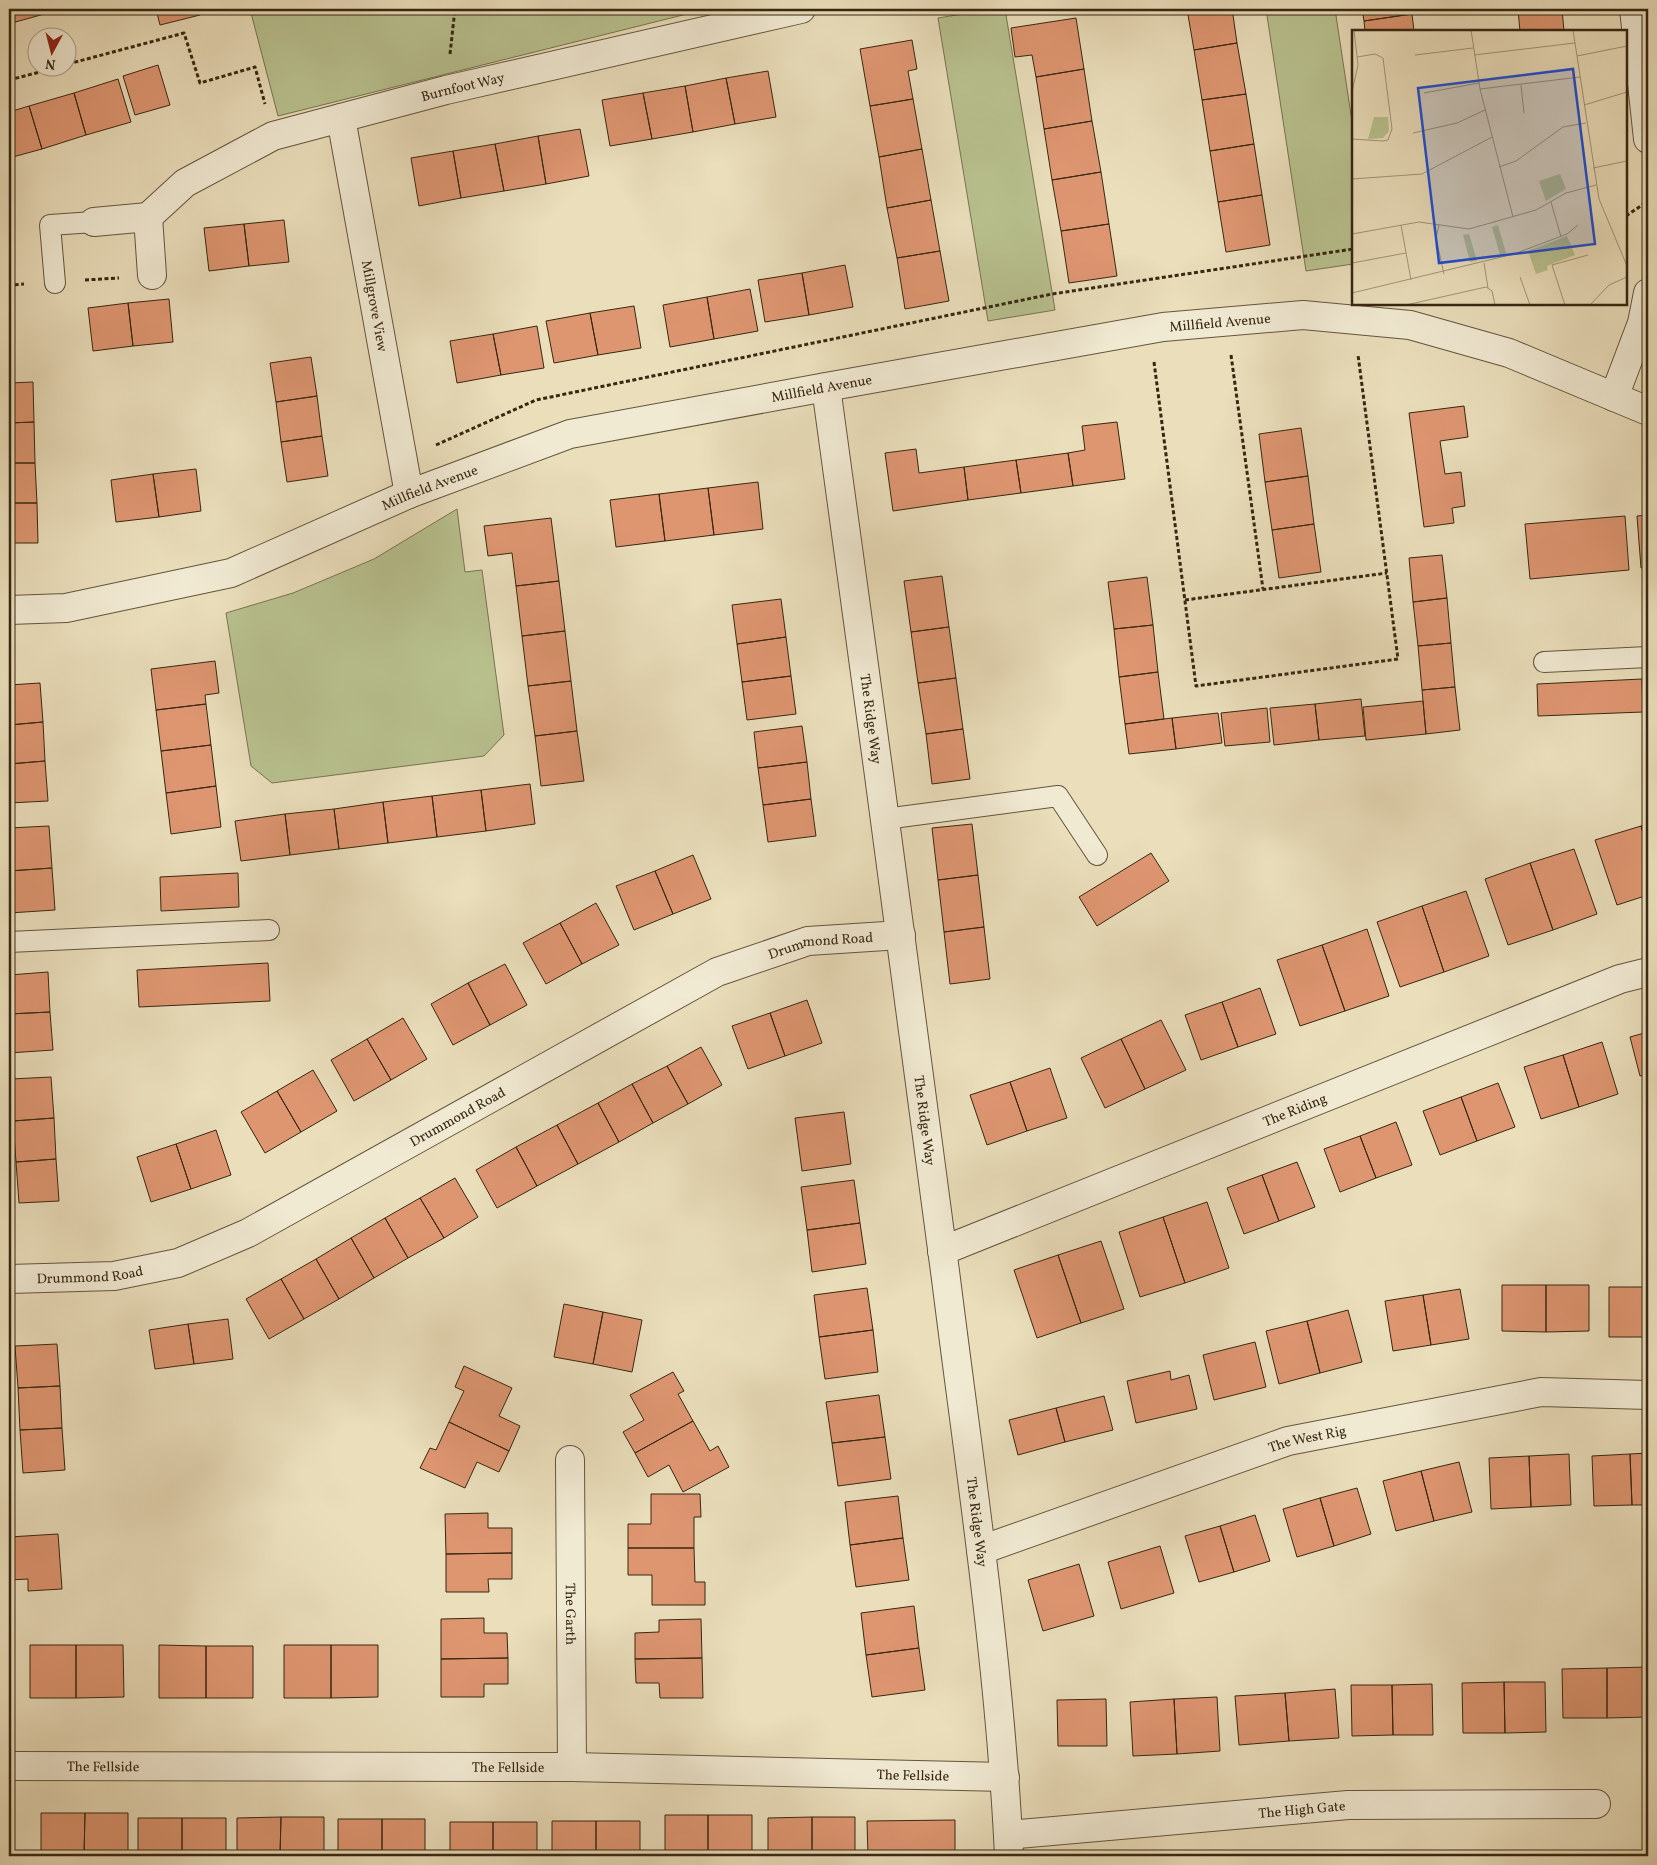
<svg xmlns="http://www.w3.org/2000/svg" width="1657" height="1865" font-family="Vollkorn,serif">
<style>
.green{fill:#b8c18f;stroke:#787450}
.building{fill:#de9671;stroke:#372711}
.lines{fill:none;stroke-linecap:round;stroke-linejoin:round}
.lane-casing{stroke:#64553c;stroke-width:22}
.street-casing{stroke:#64553c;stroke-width:30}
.path{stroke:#372711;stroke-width:3;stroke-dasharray:4 2.5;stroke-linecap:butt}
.lane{stroke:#f1ead3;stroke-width:20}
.street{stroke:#f1ead3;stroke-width:28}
.labels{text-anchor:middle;stroke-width:4;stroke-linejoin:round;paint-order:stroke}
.street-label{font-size:14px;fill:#372711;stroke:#f1ead3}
.inset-road{fill:none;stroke:#a29577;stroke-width:1}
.view{fill:#1d4ed8;fill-opacity:0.15;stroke:#1d4ed8;stroke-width:2.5}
.inset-edge{fill:none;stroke:#372711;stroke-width:2.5}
</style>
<rect width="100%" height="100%" fill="#eadebb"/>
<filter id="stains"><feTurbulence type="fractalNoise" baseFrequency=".004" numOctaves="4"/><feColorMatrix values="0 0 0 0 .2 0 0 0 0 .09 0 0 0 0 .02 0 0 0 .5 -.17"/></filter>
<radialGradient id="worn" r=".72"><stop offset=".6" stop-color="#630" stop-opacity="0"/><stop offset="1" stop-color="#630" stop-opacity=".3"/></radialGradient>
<!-- green -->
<path class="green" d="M250 9H707L278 116Z
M993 9H1005L1055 310 988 321 938 18Z
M1266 9H1335L1353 128V264L1306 271Z
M457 509 465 572 482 570 504 735 484 756 272 783 251 766 226 613 293 593 374 559Z"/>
<!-- building -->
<path class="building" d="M9 9H55V11L12 23Z
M156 9H198L200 15 160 25Z
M1187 9H1241L1242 13 1233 15 1237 43 1194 50Z
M1362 9H1412V14L1364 21Z
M1527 9H1562L1564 31H1520L1518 10Z
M9 11 12 23 9 24Z
M1412 14 1414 31H1365L1364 21Z
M1076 18 1084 69 1036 77 1032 55 1015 57 1011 28Z
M912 40 917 69 908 71 913 99 870 106 860 49Z
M1237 43 1246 94 1202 100 1194 50Z
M158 65 170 105 135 115 123 76Z
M1084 69 1092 121 1044 129 1036 77Z
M768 71 776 117 735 124 726 78Z
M726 78 735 124 693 132 685 86Z
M118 79 131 122 86 135 74 93Z
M685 86 693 132 652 139 643 93Z
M74 93 86 135 42 149 29 106Z
M643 93 652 139 610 146 602 100Z
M1246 94 1254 144 1210 151 1202 100Z
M913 99 922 149 879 157 870 106Z
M29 106 42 149 9 158V112Z
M1092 121 1101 172 1052 180 1044 129Z
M580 129 589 176 546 184 538 136Z
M538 136 546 184 504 191 495 144Z
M495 144 504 191 461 198 453 151Z
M1254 144 1262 195 1218 202 1210 151Z
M922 149 931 200 887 208 879 157Z
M453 151 461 198 419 206 411 158Z
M1101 172 1109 224 1061 231 1052 180Z
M1262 195 1270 245 1226 252 1218 202Z
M931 200 940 251 897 258 887 208Z
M284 220 289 262 249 266 244 224Z
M244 224 249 266 209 271 204 228Z
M1109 224 1117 276 1069 283 1061 231Z
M940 251 949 301 905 309 897 258Z
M845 265 853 307 809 315 802 273Z
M802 273 809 315 765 322 758 280Z
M750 289 758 331 714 339 707 297Z
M707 297 714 339 670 347 663 305Z
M169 299 173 342 133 346 128 303Z
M128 303 133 346 93 351 88 308Z
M634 306 641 348 598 355 590 313Z
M590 313 598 355 554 363 546 321Z
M537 326 544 368 501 375 493 334Z
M493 334 501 375 457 383 450 341Z
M311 357 317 396 276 402 270 363Z
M33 382 34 422 9 423V383Z
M317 396 322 436 281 442 276 402Z
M1464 406 1468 437 1440 441 1445 474 1461 472 1465 506 1452 508 1454 523 1424 527 1409 413Z
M34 422 35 463H9V423Z
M1117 422 1125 479 1073 486 1068 453 1085 450 1082 426Z
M1301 428 1308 476 1265 482 1259 434Z
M322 436 328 476 287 482 281 442Z
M916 449 919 473 964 467 968 500 893 511 885 453Z
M1068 453 1073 486 1021 493 1016 460Z
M1016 460 1021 493 968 500 964 467Z
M9 463H35L37 503H9Z
M196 469 201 511 159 517 153 474Z
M153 474 159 517 116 522 111 480Z
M1308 476 1314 524 1272 530 1265 482Z
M758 482 763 529 714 535 708 488Z
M708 488 714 535 665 541 659 494Z
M659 494 665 541 616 547 610 500Z
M9 503H37L38 543H9Z
M1648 515V567L1641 568 1637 516Z
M1625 516 1629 570 1530 579 1525 524Z
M551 518 559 581 516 586 512 553 488 556 484 526Z
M1314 524 1321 572 1279 578 1272 530Z
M1442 555 1447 598 1413 602 1409 558Z
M942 576 949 627 911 632 904 581Z
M1147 577 1153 625 1114 629 1108 582Z
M559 581 565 631 522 636 516 586Z
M1447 598 1451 643 1418 646 1413 602Z
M781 599 786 637 737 644 732 605Z
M1153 625 1158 672 1119 677 1114 629Z
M949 627 956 678 918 683 911 632Z
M565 631 571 681 528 686 522 636Z
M786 637 791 676 742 682 737 644Z
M1451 643 1455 687 1422 690 1418 646Z
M215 661 219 693 205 695 206 704 156 710 151 669Z
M1158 672 1164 719 1125 724 1119 677Z
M791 676 796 714 747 720 742 682Z
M956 678 963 729 926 734 918 683Z
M1642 679 1643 712 1538 716 1537 684Z
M571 681 577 731 535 736 528 686Z
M40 683 43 722 9 725V685Z
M1455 687 1460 730 1426 734 1422 690Z
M1361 699 1365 736 1319 740 1315 704Z
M1423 701 1426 734 1366 740 1363 707Z
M206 704 211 745 161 751 156 710Z
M1315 704 1319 740 1274 745 1270 708Z
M1267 708 1270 742 1225 746 1221 713Z
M1218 713 1222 743 1176 749 1172 718Z
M1172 718 1176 749 1129 754 1125 724Z
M43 722 45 761 9 764V725Z
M802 726 807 762 758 768 754 732Z
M963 729 970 779 932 784 926 734Z
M577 731 584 781 541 786 535 736Z
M211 745 216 786 166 793 161 751Z
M45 761 48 801 9 803V764Z
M807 762 811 799 763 805 758 768Z
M530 784 535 824 486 831 481 790Z
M216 786 221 827 171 834 166 793Z
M481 790 486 831 437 837 432 796Z
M432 796 437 837 388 843 383 802Z
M811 799 816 836 768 842 763 805Z
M383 802 388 843 339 849 334 809Z
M334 809 339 849 290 855 285 814Z
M285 814 290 855 241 861 235 821Z
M1648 823V850L1641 826Z
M972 824 978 875 938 880 932 828Z
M49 826 52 868 9 871V828Z
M1641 826 1648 850V895L1617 905 1595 840Z
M1574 849 1597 914 1553 930 1530 863Z
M1151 853 1169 881 1097 926 1079 897Z
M693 855 711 899 673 914 655 871Z
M1530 863 1553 930 1508 945 1485 879Z
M52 868 55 910 9 913V871Z
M655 871 673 914 634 930 616 886Z
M238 873 239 907 161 911 160 877Z
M978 875 984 927 944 932 938 880Z
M1466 891 1489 956 1444 972 1422 906Z
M596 903 619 945 582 964 560 923Z
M1422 906 1444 972 1400 987 1377 922Z
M560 923 582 964 546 984 523 943Z
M984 927 990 979 950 984 944 932Z
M1367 929 1389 996 1345 1011 1322 945Z
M1322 945 1345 1011 1300 1026 1277 960Z
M268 963 270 1001 139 1007 137 970Z
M505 964 527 1005 490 1025 468 983Z
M48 972 50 1012 9 1014V975Z
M468 983 490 1025 453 1045 431 1004Z
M1260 988 1276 1034 1238 1047 1222 1002Z
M807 1000 822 1043 785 1056 770 1013Z
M1222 1002 1238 1047 1201 1060 1185 1015Z
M50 1012 53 1050 9 1053V1014Z
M770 1013 785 1056 748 1069 732 1026Z
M403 1018 427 1059 391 1080 367 1039Z
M1161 1020 1186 1070 1145 1089 1121 1039Z
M1648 1032V1074L1640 1076 1630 1037Z
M367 1039 391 1080 354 1101 331 1060Z
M1121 1039 1145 1089 1105 1108 1081 1058Z
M1602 1042 1618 1094 1579 1107 1563 1055Z
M701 1047 722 1085 688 1104 667 1066Z
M1563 1055 1579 1107 1541 1119 1524 1067Z
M667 1066 688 1104 653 1123 632 1084Z
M1050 1068 1067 1118 1027 1131 1010 1082Z
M313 1070 337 1111 301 1132 277 1091Z
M51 1077 54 1118 13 1121 11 1079Z
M1010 1082 1027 1131 987 1145 970 1095Z
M1498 1083 1515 1127 1477 1141 1461 1097Z
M632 1084 653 1123 619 1142 598 1103Z
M277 1091 301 1132 265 1153 241 1112Z
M1461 1097 1477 1141 1440 1155 1423 1111Z
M598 1103 619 1142 578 1164 557 1125Z
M844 1112 851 1164 802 1171 795 1118Z
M54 1118 56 1159 16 1162 13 1121Z
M1396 1122 1412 1165 1376 1178 1360 1136Z
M557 1125 578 1164 537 1186 516 1147Z
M216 1130 231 1175 191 1189 176 1144Z
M1360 1136 1376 1178 1340 1192 1324 1149Z
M176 1144 191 1189 151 1202 137 1157Z
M516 1147 537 1186 497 1208 476 1170Z
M56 1159 59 1201 19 1203 16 1162Z
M1297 1162 1315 1207 1279 1221 1262 1175Z
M1262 1175 1279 1221 1244 1234 1227 1188Z
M455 1178 478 1217 444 1238 420 1198Z
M854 1180 860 1223 807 1230 801 1187Z
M420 1198 444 1238 408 1258 385 1218Z
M1207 1202 1229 1268 1185 1283 1163 1217Z
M1163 1217 1185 1283 1140 1297 1119 1232Z
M385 1218 408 1258 374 1278 351 1238Z
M860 1223 866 1264 812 1272 807 1230Z
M351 1238 374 1278 339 1299 316 1259Z
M1101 1241 1124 1309 1081 1323 1058 1255Z
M1058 1255 1081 1323 1037 1338 1014 1270Z
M316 1259 339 1299 304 1319 281 1279Z
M281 1279 304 1319 269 1339 246 1299Z
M1502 1285H1546V1332L1502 1331Z
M1546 1285H1589V1331L1546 1332Z
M1609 1287H1648V1337H1609Z
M867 1288 873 1330 819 1337 814 1295Z
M1460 1289 1469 1339 1431 1345 1423 1295Z
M1423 1295 1431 1345 1393 1351 1385 1301Z
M564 1304 603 1312 593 1364 554 1357Z
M1348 1310 1362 1362 1320 1373 1307 1321Z
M603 1312 642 1320 632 1372 593 1364Z
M228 1319 233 1359 194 1364 188 1324Z
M1307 1321 1320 1373 1279 1384 1266 1331Z
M188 1324 194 1364 155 1369 149 1330Z
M873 1330 878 1372 825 1379 819 1337Z
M1255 1342 1266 1387 1214 1400 1203 1355Z
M57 1344 60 1386 18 1388 15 1346Z
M464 1366 512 1388 499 1416 520 1426 509 1451 449 1422 464 1391 455 1387Z
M1170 1371 1171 1380 1189 1375 1197 1409 1136 1423 1127 1381Z
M673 1372 684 1391 678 1394 693 1421 635 1453 623 1432 644 1420 630 1395Z
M60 1386 62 1428 20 1430 18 1388Z
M879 1395 885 1437 832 1443 826 1402Z
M1104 1396 1113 1430 1065 1442 1056 1408Z
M1056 1408 1065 1442 1018 1455 1009 1420Z
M693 1421 710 1451 718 1446 729 1467 683 1492 669 1465 648 1477 635 1453Z
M449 1422 509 1451 499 1472 477 1462 465 1488 420 1468 430 1448 436 1450Z
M62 1428 65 1470 23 1473 20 1430Z
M885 1437 891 1479 838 1486 832 1443Z
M1648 1453V1505H1632L1630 1454Z
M1569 1454 1571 1505 1531 1507 1529 1456Z
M1630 1454 1632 1505 1594 1506 1592 1456Z
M1529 1456 1531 1507 1491 1509 1489 1458Z
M1459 1462 1472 1512 1434 1521 1421 1471Z
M1421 1471 1434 1521 1396 1531 1383 1481Z
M1357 1488 1371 1534 1334 1546 1320 1498Z
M651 1494H700L701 1517H694V1548H628V1524H651Z
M898 1496 903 1538 850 1545 845 1502Z
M1320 1498 1334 1546 1297 1557 1283 1509Z
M488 1513V1528H512V1553L446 1554 445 1514Z
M1255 1515 1270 1561 1234 1572 1220 1526Z
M1220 1526 1234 1572 1199 1582 1185 1536Z
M58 1534 62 1589 28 1591V1579L9 1580V1537Z
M903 1538 909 1580 856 1587 850 1545Z
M1160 1546 1174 1593 1121 1609 1108 1562Z
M628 1548H694L695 1582H705V1605H652V1575H628Z
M512 1553V1579H488L489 1592H446V1554Z
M1079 1564 1094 1616 1043 1631 1028 1580Z
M914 1606 919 1648 866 1655 861 1613Z
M484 1618V1633H507L508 1658 441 1659V1619Z
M701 1619 702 1658 635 1659V1633L659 1632V1620Z
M30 1645H76V1698H30Z
M76 1645H123L124 1697 76 1698Z
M159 1645 206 1646V1698H159Z
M284 1645H331V1698H284Z
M331 1645H378V1697L331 1698Z
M206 1646H253V1698H206Z
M919 1648 925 1690 872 1697 866 1655Z
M508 1658V1684H484V1697H441V1659Z
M702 1658 703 1698H660L659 1683H636L635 1659Z
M1648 1667V1717L1607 1718V1668Z
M1607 1668V1718H1563L1562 1669Z
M1504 1682H1545L1546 1732 1505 1733Z
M1504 1682 1505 1733H1463L1462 1683Z
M1432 1684 1433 1735H1393L1392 1685Z
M1351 1685H1392L1393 1735 1352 1736Z
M1335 1689 1339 1738 1289 1741 1285 1693Z
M1285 1693 1289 1741 1239 1745 1235 1696Z
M1217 1697 1220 1751 1177 1754 1174 1699Z
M1106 1699 1107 1746H1058L1057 1700Z
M1174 1699 1177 1754 1133 1756 1130 1702Z
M41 1813H85L84 1856H41Z
M85 1813H128V1856H84Z
M665 1815H708V1856H665Z
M708 1815H752V1856H708Z
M281 1817H324V1856H280Z
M281 1817 280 1856H237V1818Z
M812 1817H855V1856H812Z
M812 1817V1856H768V1818Z
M138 1818H182V1856H138Z
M182 1818H226V1856H182Z
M338 1819H382V1856H338Z
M382 1819H425V1856H382Z
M955 1820V1856H868L867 1821Z
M552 1821H596V1856H552Z
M596 1821H640V1856H596Z
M450 1822H493V1856H450Z
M493 1822H537V1856H493Z
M1439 1854V1856H1410Z"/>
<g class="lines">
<defs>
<path id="lane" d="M55 283 50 225 94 222
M1544 662 1648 657
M885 819 1058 796 1097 855
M9 942 269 930"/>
<g id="street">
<path d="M1634 9 1648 139"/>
<path id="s1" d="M341 118 409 494"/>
<path id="s2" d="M148 217 185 183 273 136 446 90 801 9"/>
<path d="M94 222 148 217 152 275"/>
<path id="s3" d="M826 387C867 684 907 982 946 1279 970 1471 1000 1663 1009 1856"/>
<path d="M1614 397 1642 323 1648 293"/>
<path id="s4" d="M9 610 66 608 231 573 409 494 570 434 826 387 1163 327 1303 315 1410 325 1509 353 1648 411"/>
<path id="s5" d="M942 1251 1620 979 1648 972"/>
<path id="s6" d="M9 1279 114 1276 178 1263 248 1233 717 972 808 941 901 935"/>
<path id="s7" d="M570 1460 572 1767"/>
<path id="s8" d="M981 1550 1288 1441 1541 1392 1648 1395"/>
<path id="s9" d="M9 1766 572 1767 1005 1777"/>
<path id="s10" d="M1008 1835 1348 1805 1596 1804"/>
</g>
</defs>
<!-- lane casing -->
<use href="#lane" class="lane-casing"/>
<!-- street casing -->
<use href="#street" class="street-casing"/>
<!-- path -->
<path class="path" d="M450 54 455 9
M68 64 184 33 200 83 255 67 265 104
M9 80 55 68
M1626 216 1648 201
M85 280 119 278
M9 287 11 285 24 284
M1231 355 1263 589
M1154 362 1196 686 1398 659 1358 355
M436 445 536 400 1052 294 1353 249
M1185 600 1387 573"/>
<!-- lane -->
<use href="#lane" class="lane"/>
<!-- street -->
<use href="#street" class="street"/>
</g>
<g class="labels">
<!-- street labels -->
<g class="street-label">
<text dy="5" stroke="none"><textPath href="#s2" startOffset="346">Burnfoot Way</textPath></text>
<text dy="5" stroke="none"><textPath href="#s1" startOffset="191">Millgrove View</textPath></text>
<text dy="5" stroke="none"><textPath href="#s4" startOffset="1252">Millfield Avenue</textPath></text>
<text dy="5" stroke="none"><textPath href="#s4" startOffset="848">Millfield Avenue</textPath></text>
<text dy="5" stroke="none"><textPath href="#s4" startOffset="442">Millfield Avenue</textPath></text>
<text dy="5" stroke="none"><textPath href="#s3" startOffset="335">The Ridge Way</textPath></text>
<text dy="5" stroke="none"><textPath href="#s6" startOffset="891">Drummond Road</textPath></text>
<text dy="5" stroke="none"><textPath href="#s5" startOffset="380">The Riding</textPath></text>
<text dy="5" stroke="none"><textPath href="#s6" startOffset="486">Drummond Road</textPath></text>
<text dy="5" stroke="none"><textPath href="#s3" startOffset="740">The Ridge Way</textPath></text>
<text dy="5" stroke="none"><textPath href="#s6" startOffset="81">Drummond Road</textPath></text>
<text dy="5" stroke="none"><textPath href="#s8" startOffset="345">The West Rig</textPath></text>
<text dy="5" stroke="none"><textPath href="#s3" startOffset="1145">The Ridge Way</textPath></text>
<text dy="5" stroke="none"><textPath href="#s7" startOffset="154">The Garth</textPath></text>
<text dy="5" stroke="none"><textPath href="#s9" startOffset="94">The Fellside</textPath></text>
<text dy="5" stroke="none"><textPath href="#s9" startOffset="499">The Fellside</textPath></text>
<text dy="5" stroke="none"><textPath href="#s9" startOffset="904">The Fellside</textPath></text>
<text dy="5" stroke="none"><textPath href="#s10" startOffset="295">The High Gate</textPath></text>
</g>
</g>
<!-- overview -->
<g transform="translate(1352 30)">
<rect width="275" height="275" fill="#eadebb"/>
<path d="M22 87H36L37 101 31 108 16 109ZM208 144 214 159 194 171 187 151ZM146 195 154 223 148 225 140 197ZM117 204 125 231 118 232 111 205ZM215 206 223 225 195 236 196 240 184 244 176 221Z" fill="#b8c18f"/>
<path class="inset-road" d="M119 0 128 59 161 187M221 0 247 169 275 236M63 25 121 18M122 25 223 13M225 26 275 16M169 55 172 83M128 59 228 47M0 62 6 35 2 0M72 63 127 53M232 75 275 62M61 103 105 93 133 80M0 109 31 111 36 110 40 99 31 28 23 24 5 27M147 137 164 131 211 97 234 93M241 138 275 131M0 149 70 144 140 107M199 172 209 207M49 195 59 250M87 195 84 208 92 244M0 204 67 192 117 199 184 180 214 163 244 155M0 233 54 223M132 233 136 258M168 247 178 275M0 263 162 224 215 204 226 195M54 275 134 257 140 261 143 275M213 275 200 235 236 225M238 275 257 255 275 247"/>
<path class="view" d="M221 39 243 214 87 233 66 58Z"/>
<rect width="275" height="275" class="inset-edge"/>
</g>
<!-- margin -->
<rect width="1657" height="1865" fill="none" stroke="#eadebb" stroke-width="30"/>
<rect x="10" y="10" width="1637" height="1845" fill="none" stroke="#372711" stroke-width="2.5"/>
<rect x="15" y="15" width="1627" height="1835" fill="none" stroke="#372711"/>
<!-- north arrow -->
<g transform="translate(52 52) rotate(187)"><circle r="24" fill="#f1ead3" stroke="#a79c85"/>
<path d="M0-4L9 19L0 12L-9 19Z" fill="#8f2418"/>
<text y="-8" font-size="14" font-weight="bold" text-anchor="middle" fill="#372711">N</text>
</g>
<rect width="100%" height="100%" filter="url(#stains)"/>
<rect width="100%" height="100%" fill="url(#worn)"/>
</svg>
